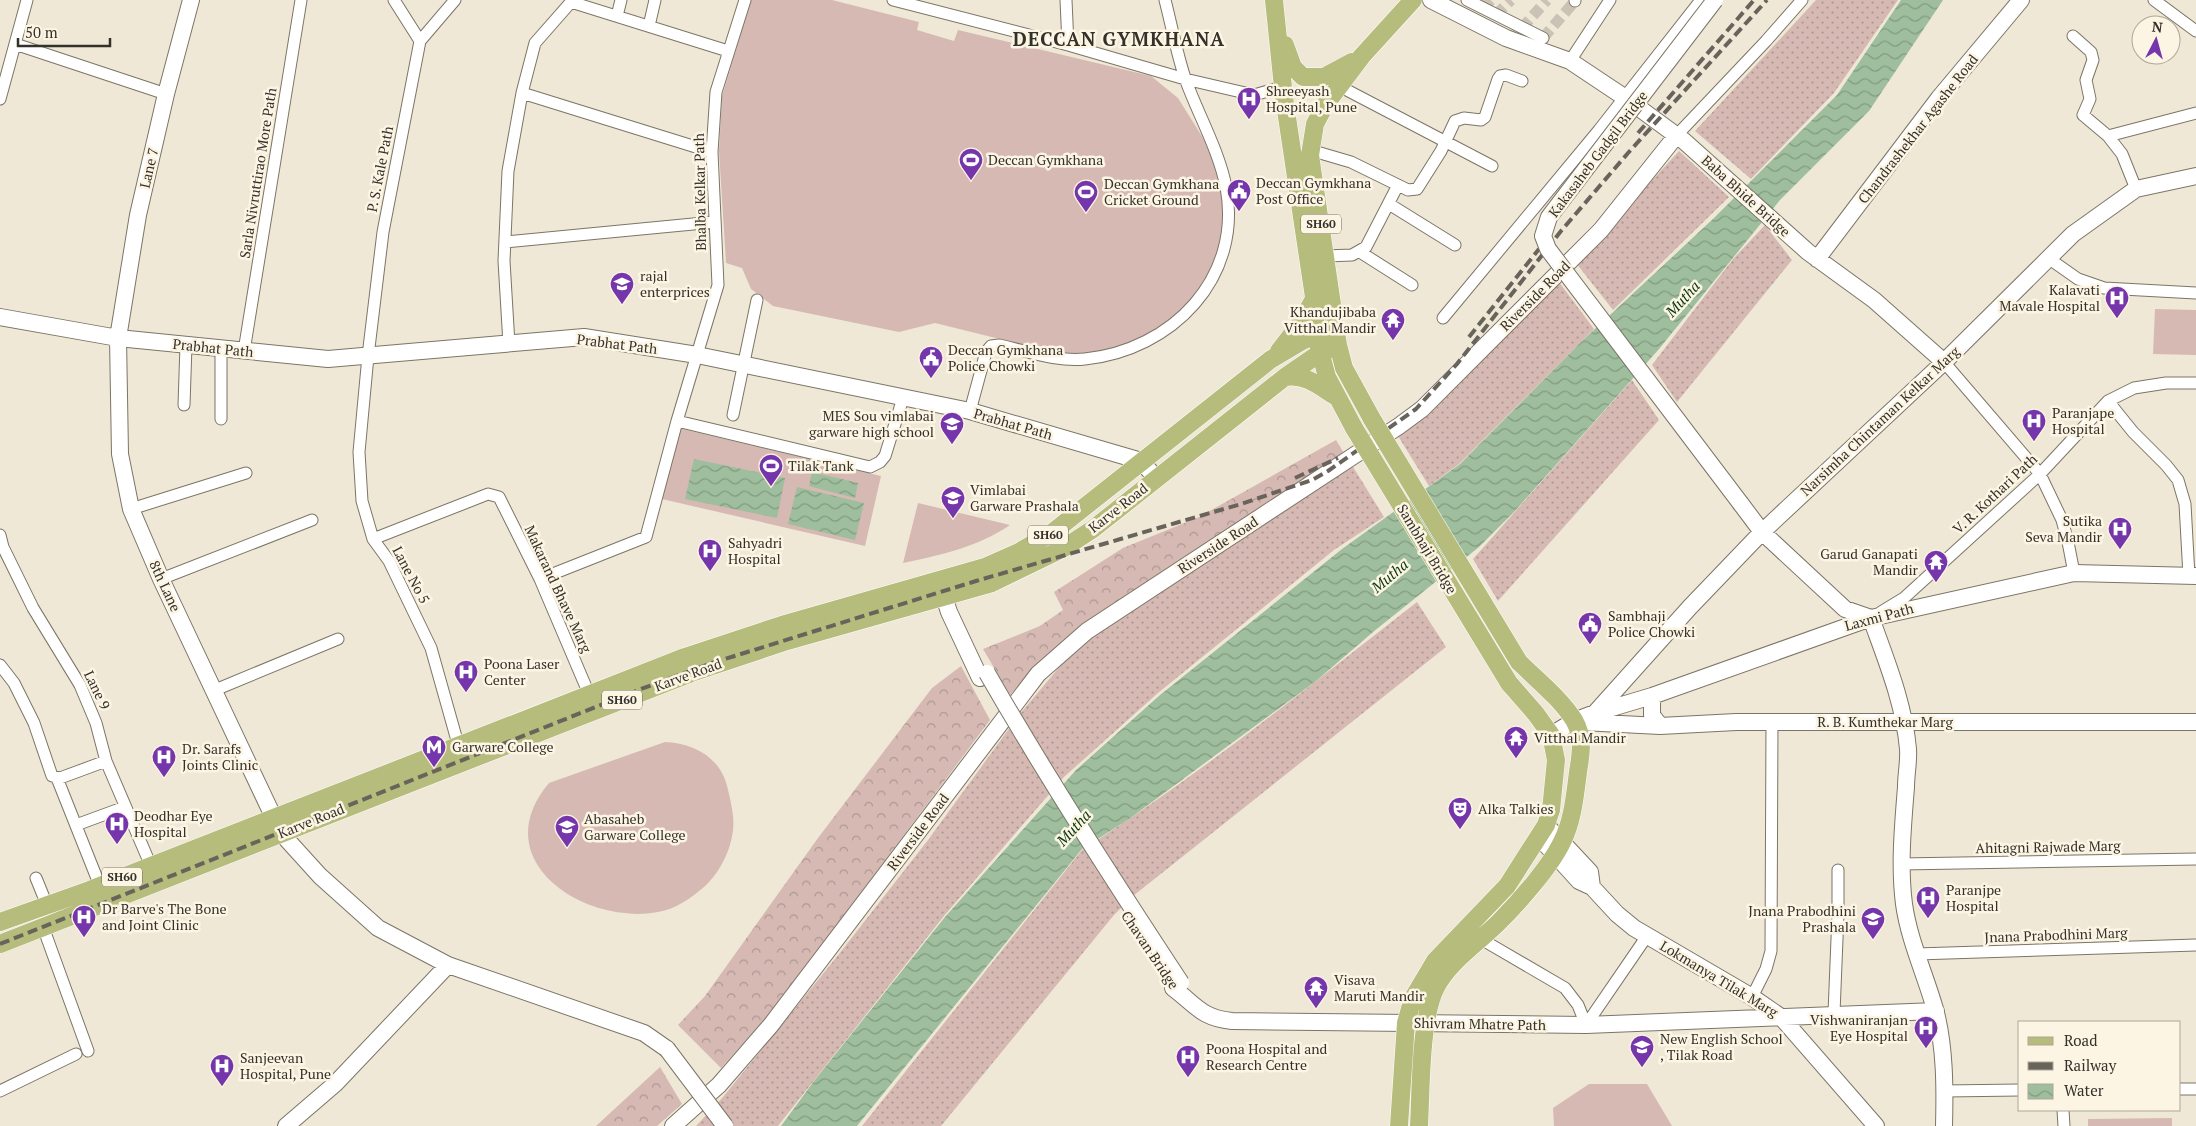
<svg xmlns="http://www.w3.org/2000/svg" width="2196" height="1126" font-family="'PT Serif',serif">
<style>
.grass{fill:url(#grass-dots)}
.forest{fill:url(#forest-crowns)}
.pitch{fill:#d6b9b3}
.water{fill:url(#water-waves)}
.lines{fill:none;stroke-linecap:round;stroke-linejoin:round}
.street-tunnel{stroke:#cac3b5;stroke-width:11;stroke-dasharray:11 5.5;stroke-linecap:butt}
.street-casing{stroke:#7c7566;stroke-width:13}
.secondary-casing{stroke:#7c7566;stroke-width:18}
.primary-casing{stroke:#fff;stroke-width:19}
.street{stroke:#fff;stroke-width:11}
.secondary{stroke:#fff;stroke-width:16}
.primary{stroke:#b5bc7c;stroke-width:18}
.rail{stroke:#68645b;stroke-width:4;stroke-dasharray:10 5;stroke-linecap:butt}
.secondary-bridge-casing{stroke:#7c7566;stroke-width:18;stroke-linecap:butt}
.primary-bridge-casing{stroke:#fff;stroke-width:19;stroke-linecap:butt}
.secondary-bridge{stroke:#fff;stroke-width:16}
.primary-bridge{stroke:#b5bc7c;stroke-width:18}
.labels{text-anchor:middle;stroke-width:5;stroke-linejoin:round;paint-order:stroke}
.shield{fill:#fdf5e4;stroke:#706c62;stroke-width:1}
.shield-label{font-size:12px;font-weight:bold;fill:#34312b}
.poi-label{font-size:14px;fill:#34312b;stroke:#fdf5e4;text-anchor:start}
.street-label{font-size:14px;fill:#34312b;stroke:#fdf5e4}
.water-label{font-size:15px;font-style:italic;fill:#07380c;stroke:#fdf5e4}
.district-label{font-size:19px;font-weight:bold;letter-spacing:1px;fill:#34312b;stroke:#fdf5e4}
</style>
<defs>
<pattern id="grass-dots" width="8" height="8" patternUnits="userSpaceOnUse" patternTransform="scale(1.25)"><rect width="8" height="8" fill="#d6b9b3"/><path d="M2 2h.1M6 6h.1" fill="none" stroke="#ae9792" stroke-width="1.8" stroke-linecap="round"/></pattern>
<pattern id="forest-crowns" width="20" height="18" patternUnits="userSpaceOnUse" patternTransform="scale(1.25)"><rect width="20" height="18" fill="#d6b9b3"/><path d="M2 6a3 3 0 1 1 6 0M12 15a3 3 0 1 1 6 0" fill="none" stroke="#ae9792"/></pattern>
<pattern id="water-waves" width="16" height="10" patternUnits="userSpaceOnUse" patternTransform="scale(1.25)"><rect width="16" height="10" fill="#9ebe9d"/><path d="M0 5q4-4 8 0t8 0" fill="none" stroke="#829b80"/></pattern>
</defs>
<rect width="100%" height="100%" fill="#efe8d7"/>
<!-- grass -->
<path class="grass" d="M1816 0H1898L1834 93 1751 179 1695 131Z
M1679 151 1729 197 1613 310 1576 263Z
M1765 225 1792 260 1677 402 1652 365 1733 259Z
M1559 282 1594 329 1459 464 1429 486 1398 436 1419 422Z
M1632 380 1659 420 1498 601 1473 559Z
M1350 462 1384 517 1334 550 1158 693 1064 777 944 916 778 1126H696L723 1097 839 954 928 840 1019 715 1077 646Z
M1417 602 1446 647 1133 896 1114 915 941 1126H862L1082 850C1199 775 1307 688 1417 602Z"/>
<!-- forest -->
<path class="forest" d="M1336 440 1348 460 1045 658 1010 695 983 649 1040 626 1063 610 1054 592 1123 548 1199 517Z
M961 666 990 720 771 1013 721 1068 678 1025 705 996 818 838 932 688Z
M660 1067 682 1104 657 1126H596Z"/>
<!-- pitch -->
<path class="pitch" d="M751 0H832L919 22 917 30 954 41 958 30 1151 76 1178 98 1210 149 1220 174 1225 215 1214 268 1183 313 1125 348 1068 356 935 323 899 332 773 306 751 289 742 268 726 263 719 151 722 96Z
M2155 309 2196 310V355L2153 354Z
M678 428 881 476 865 546 662 499Z
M918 503 1010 525C978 547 941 555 903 563Z
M665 742C694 743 722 758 728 790 730 798 732 807 733 816 736 841 722 871 704 887 691 898 676 909 658 912 584 926 484 860 549 783Z
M1589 1084H1647L1672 1126H1554L1553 1108Z
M2172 1118V1126H2088V1119Z"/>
<!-- water -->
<path class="water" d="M1901 0H1943L1869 111 1780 200 1659 349 1514 512 1479 547 1373 632 1316 681 1129 819 1082 849 857 1126H781L814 1081 945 917 1076 770 1160 695 1342 549 1460 464 1581 342 1714 218 1837 95Z
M694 459 785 478 777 518 685 499Z
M812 472 858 483 855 498 809 486Z
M797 487 864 503 855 540 788 524Z"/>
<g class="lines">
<!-- street-tunnel -->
<path class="street-tunnel" d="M1483 8 1491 0
M1496 15 1511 0
M1522 28 1547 0
M1543 38 1575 1"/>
<defs>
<path id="street" d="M394 0 420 41
M455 0 420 41 383 232 368 356 359 452 362 501 373 539 389 561 431 648 458 744
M893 0 1068 45 1185 79 1254 95 1282 87
M1066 0 1068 45
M1467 0 1543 38
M1575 0V1
M2154 0 2196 31
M617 16 621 0
M649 26 655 0
M2073 36 2091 52 2093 60 2086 80 2090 99 2083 115 2108 136 2122 154 2136 189
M15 44 166 94
M1570 61 1610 0
M1339 86 1492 166
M522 93 712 152
M0 99 27 0
M1676 136 1766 41 1802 0
M2108 136 2196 113
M1310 150 1351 162 1408 190 1417 189 1441 151 1455 121 1464 118 1481 120 1485 117 1498 79 1500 76 1506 75 1522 81
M1389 204 1455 245
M505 242 714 222
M1360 252 1412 285
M1325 256 1352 255 1366 247 1398 185
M2048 258 2078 279 2104 288 2196 293
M1443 318 1599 130 1701 0
M509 344 504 261 508 171 522 93 535 43 571 2 728 51
M244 351 301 0
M1944 362 2040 474 2062 520 2068 542 2074 573
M2108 401 2133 432 2166 465 2178 480 2185 504 2189 576
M184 405 186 345
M970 411 986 352 991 346 999 345C1027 351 1057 362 1085 359 1172 350 1243 278 1226 187 1219 151 1199 116 1186 81 1177 55 1172 27 1165 0
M733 415 757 300
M221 419V348
M677 421 870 467 880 462 885 456 903 398
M131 509 246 473
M0 535 3 547 33 608 80 685 96 723 106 761 151 866
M373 539 488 494 499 497 540 579 589 694
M161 579 312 520
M540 579 646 537 677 421 718 285 712 152 716 92 745 0
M1881 612 1904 598 2040 474 2108 401 2134 388 2166 383H2196
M0 665 14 683 34 723 52 776 60 778 106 761
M215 690 338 639
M57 778 100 886
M76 825 125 807
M1901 864 2196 859
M36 878 47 905
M43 927 88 1051
M1481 939 1565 988 1578 1005 1586 1025
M1917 954 2196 945
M1752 997 1766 969 1771 951 1772 722
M1834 1013 1838 914V870
M1586 1025 1647 936
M2180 1089H2196
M0 1091 76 1054
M1944 1091 2020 1090
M2063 1110 2064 1126"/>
<path id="secondary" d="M191 0 166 94 138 215 118 338 120 454 131 509 161 579 281 833 320 876 378 928 448 965 644 1033 667 1049
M1431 0 1506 38 1570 61 1624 97 1684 141 1808 252 1874 300 1944 362
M1817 259 1939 98 2021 0
M0 317 118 338 328 359 584 337 697 355 970 411 1141 461 1156 478
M1741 504 1762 532 1845 609 1871 618
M940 584 949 612 980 678
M1871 618C1886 660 1904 703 1908 749 1909 761 1906 774 1906 787 1903 825 1899 865 1904 904 1909 940 1925 974 1935 1009 1945 1046 1945 1088 1944 1126
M1652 696V715L1660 726
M1595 713 1690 607 1762 532 1944 362 2073 234 2136 189 2196 176
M1582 722 1660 726 1736 722H2196
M1551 735 1574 721 1595 713 1652 696 1871 618 2074 573 2196 576
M1546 825 1590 872 1592 887
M1539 837 1579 881 1592 887 1617 914 1634 928 1752 997 1781 1017 1876 1126
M1173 988C1196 1005 1201 1018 1232 1021L1586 1025 1936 1011
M286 1126 335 1084 448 965
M673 1126 719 1085 771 1025 1038 674 1087 631 1399 426 1422 409 1601 230 1676 136"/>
<path id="primary" d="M1274 0 1284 97 1315 304 1316 336 1327 377 1354 428
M1285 45 1293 67 1303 77H1324L1352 62
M1279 351 1300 324 1314 299
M1285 377C1305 374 1318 385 1335 396
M1372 419 1344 368 1338 345 1310 155 1315 124 1325 105 1362 56 1413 0
M0 922 90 890 685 657 782 625 985 567 1019 552 1053 532 1270 360 1302 341 1334 328
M0 944 691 673 787 641 992 583 1064 548 1093 529 1285 377 1320 353 1338 345
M1399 1126 1406 1023 1413 998 1435 961 1507 886 1546 825 1551 810 1556 760 1551 735 1536 714 1509 683
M1419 1126C1421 1090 1420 1018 1436 987 1450 961 1478 943 1499 922 1519 902 1550 867 1562 842 1573 820 1575 795 1578 772 1581 754 1584 737 1574 720 1560 698 1537 680 1519 662"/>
</defs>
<!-- street casing -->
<use href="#street" class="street-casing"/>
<!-- secondary casing -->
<use href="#secondary" class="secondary-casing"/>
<!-- primary casing -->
<use href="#primary" class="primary-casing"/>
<!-- street -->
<use href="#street" class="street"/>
<!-- secondary -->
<use href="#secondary" class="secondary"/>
<!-- primary -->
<use href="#primary" class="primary"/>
<!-- rail -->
<path class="rail" d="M1638 133 1754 0
M1469 337 1539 249
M1295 478 1338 458
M0 944 641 689 712 663 976 581 1241 504 1312 480 1328 471 1416 409 1457 364 1561 231 1628 153 1767 0"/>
<defs>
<path id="secondary-bridge" d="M1715 0 1549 217 1543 236 1548 249 1741 504
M987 673C1048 779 1114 881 1181 983
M667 1049 725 1126"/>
<path id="primary-bridge" d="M1372 419 1519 662
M1354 428 1509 683"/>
</defs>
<!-- secondary-bridge casing -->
<use href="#secondary-bridge" class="secondary-bridge-casing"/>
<!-- primary-bridge casing -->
<use href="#primary-bridge" class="primary-bridge-casing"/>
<!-- secondary-bridge -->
<use href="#secondary-bridge" class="secondary-bridge"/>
<!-- primary-bridge -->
<use href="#primary-bridge" class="primary-bridge"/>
</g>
<!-- icons -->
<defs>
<symbol id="hospital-pin" viewBox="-11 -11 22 30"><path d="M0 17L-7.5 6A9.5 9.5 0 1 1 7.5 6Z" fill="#7636ab" stroke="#fdf5e4"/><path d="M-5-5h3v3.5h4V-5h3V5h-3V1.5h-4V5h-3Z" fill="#fff"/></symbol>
<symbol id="stadium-pin" viewBox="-11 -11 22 30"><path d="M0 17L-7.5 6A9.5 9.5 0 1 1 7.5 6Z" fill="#7636ab" stroke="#fdf5e4"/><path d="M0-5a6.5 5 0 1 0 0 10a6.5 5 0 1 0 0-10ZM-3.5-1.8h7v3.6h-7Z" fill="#fff"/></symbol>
<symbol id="civic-pin" viewBox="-11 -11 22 30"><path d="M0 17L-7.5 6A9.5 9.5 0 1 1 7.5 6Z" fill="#7636ab" stroke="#fdf5e4"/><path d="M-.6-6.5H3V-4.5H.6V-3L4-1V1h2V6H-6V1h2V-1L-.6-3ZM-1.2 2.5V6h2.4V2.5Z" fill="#fff"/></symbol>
<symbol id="school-pin" viewBox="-11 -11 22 30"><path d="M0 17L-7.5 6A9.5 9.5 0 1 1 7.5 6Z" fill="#7636ab" stroke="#fdf5e4"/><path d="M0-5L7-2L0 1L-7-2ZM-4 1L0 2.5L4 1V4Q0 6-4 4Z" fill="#fff"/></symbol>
<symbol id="temple-pin" viewBox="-11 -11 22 30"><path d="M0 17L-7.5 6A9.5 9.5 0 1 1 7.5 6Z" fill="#7636ab" stroke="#fdf5e4"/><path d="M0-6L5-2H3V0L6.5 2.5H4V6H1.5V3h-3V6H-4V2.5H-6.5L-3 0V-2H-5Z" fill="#fff"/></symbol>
<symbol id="metro-pin" viewBox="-11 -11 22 30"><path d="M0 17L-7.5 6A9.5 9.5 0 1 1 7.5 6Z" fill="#7636ab" stroke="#fdf5e4"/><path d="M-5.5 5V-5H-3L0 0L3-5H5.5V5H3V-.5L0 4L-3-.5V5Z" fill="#fff"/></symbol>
<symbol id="theatre-pin" viewBox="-11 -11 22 30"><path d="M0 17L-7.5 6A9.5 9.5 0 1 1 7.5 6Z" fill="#7636ab" stroke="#fdf5e4"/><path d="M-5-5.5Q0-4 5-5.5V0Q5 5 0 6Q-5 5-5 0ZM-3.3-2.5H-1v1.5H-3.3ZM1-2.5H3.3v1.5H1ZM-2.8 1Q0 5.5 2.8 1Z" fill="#fff"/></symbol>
<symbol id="university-pin" viewBox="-11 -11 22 30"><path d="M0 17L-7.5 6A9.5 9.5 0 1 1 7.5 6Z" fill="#7636ab" stroke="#fdf5e4"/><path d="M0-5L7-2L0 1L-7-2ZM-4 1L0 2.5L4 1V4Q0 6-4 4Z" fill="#fff"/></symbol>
</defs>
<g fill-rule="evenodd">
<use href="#hospital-pin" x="1235" y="85" width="28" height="38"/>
<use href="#stadium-pin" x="957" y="146" width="28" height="38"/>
<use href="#civic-pin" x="1225" y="177" width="28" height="38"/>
<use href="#stadium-pin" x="1072" y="178" width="28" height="38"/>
<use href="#school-pin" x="608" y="270" width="28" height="38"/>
<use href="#hospital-pin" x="2103" y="284" width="28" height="38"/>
<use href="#temple-pin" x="1379" y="306" width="28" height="38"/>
<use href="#civic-pin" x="917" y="344" width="28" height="38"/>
<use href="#hospital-pin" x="2020" y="407" width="28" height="38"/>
<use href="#school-pin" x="938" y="410" width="28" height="38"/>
<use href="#stadium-pin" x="757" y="452" width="28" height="38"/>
<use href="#school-pin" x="939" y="484" width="28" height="38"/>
<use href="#hospital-pin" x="2106" y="515" width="28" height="38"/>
<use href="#hospital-pin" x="696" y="537" width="28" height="38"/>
<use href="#temple-pin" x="1922" y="548" width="28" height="38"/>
<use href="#civic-pin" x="1576" y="610" width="28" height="38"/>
<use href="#hospital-pin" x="452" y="658" width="28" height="38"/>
<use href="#temple-pin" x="1502" y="724" width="28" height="38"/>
<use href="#metro-pin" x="420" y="733" width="28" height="38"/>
<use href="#hospital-pin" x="150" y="743" width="28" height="38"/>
<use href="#theatre-pin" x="1446" y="795" width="28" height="38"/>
<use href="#hospital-pin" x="103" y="810" width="28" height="38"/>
<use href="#university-pin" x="553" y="813" width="28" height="38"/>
<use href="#hospital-pin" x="1914" y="884" width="28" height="38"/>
<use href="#hospital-pin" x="70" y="903" width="28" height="38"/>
<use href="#school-pin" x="1859" y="905" width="28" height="38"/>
<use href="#temple-pin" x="1302" y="974" width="28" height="38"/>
<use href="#hospital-pin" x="1912" y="1014" width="28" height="38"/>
<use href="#school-pin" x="1628" y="1033" width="28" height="38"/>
<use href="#hospital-pin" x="1174" y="1043" width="28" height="38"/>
<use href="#hospital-pin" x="208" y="1052" width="28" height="38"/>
</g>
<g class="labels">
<!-- shield labels -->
<g class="shield">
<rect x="1301" y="214.5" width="40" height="19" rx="4"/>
<rect x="1028" y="525.5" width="40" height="19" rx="4"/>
<rect x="602" y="690.5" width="40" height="19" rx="4"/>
<rect x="102" y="867.5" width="40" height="19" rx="4"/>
</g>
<g class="shield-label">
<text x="1321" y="228">SH60</text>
<text x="1048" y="539">SH60</text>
<text x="622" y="704">SH60</text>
<text x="122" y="881">SH60</text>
</g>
<!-- poi labels -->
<g class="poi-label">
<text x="1266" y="96">Shreeyash<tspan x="1266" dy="16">Hospital, Pune</tspan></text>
<text x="988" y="165">Deccan Gymkhana</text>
<text x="1256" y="188">Deccan Gymkhana<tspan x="1256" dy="16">Post Office</tspan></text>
<text x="1104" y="189">Deccan Gymkhana<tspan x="1104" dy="16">Cricket Ground</tspan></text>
<text x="640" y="281">rajal<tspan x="640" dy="16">enterprices</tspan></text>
<text x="2100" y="295" text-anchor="end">Kalavati<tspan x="2100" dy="16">Mavale Hospital</tspan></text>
<text x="1376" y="317" text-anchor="end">Khandujibaba<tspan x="1376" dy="16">Vitthal Mandir</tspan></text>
<text x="948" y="355">Deccan Gymkhana<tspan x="948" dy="16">Police Chowki</tspan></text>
<text x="2052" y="418">Paranjape<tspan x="2052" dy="16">Hospital</tspan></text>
<text x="934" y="421" text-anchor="end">MES Sou vimlabai<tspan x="934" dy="16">garware high school</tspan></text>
<text x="788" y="471">Tilak Tank</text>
<text x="970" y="495">Vimlabai<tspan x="970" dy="16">Garware Prashala</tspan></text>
<text x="2102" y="526" text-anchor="end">Sutika<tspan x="2102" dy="16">Seva Mandir</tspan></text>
<text x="728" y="548">Sahyadri<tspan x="728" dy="16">Hospital</tspan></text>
<text x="1918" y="559" text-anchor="end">Garud Ganapati<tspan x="1918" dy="16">Mandir</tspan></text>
<text x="1608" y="621">Sambhaji<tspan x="1608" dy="16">Police Chowki</tspan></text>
<text x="484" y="669">Poona Laser<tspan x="484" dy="16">Center</tspan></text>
<text x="1534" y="743">Vitthal Mandir</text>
<text x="452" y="752">Garware College</text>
<text x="182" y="754">Dr. Sarafs<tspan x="182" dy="16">Joints Clinic</tspan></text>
<text x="1478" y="814">Alka Talkies</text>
<text x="134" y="821">Deodhar Eye<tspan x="134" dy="16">Hospital</tspan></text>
<text x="584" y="824">Abasaheb<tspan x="584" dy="16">Garware College</tspan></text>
<text x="1946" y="895">Paranjpe<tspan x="1946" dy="16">Hospital</tspan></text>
<text x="102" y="914">Dr Barve's The Bone<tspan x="102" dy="16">and Joint Clinic</tspan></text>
<text x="1856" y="916" text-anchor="end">Jnana Prabodhini<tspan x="1856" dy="16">Prashala</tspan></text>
<text x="1334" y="985">Visava<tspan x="1334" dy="16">Maruti Mandir</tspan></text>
<text x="1908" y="1025" text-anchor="end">Vishwaniranjan<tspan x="1908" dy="16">Eye Hospital</tspan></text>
<text x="1660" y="1044">New English School<tspan x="1660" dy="16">, Tilak Road</tspan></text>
<text x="1206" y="1054">Poona Hospital and<tspan x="1206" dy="16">Research Centre</tspan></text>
<text x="240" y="1063">Sanjeevan<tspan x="240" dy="16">Hospital, Pune</tspan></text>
</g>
<!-- street labels -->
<g class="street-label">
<text transform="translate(1918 129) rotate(-52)" y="5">Chandrashekhar Agashe Road</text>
<text transform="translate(1598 154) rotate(-53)" y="5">Kakasaheb Gadgil Bridge</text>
<text transform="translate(149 168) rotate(-77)" y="5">Lane 7</text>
<text transform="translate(380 169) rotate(-79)" y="5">P. S. Kale Path</text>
<text transform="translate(258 173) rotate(-81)" y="5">Sarla Nivruttirao More Path</text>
<text transform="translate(700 192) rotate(-91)" y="5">Bhalba Kelkar Path</text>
<text transform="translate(1746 196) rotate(42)" y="5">Baba Bhide Bridge</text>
<text transform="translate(1535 296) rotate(-45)" y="5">Riverside Road</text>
<text transform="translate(617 344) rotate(7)" y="5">Prabhat Path</text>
<text transform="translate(213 348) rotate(6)" y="5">Prabhat Path</text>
<text transform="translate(1880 421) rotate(-43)" y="5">Narsimha Chintaman Kelkar Marg</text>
<text transform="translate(1013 424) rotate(16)" y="5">Prabhat Path</text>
<text transform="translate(1995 494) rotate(-43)" y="5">V. R. Kothari Path</text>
<text transform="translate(1118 508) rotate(-38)" y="5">Karve Road</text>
<text transform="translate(1218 545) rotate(-33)" y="5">Riverside Road</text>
<text transform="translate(1427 549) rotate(59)" y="5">Sambhaji Bridge</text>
<text transform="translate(411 575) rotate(62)" y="5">Lane No 5</text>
<text transform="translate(165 586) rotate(65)" y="5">8th Lane</text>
<text transform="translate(558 589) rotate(65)" y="5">Makarand Bhave Marg</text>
<text transform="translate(1879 617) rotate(-15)" y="5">Laxmi Path</text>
<text transform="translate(688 675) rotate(-20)" y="5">Karve Road</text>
<text transform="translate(97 690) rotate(64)" y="5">Lane 9</text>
<text x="1885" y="727">R. B. Kumthekar Marg</text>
<text transform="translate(311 821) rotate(-22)" y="5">Karve Road</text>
<text transform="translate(918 832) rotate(-53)" y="5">Riverside Road</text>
<text transform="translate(2048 847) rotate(-1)" y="5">Ahitagni Rajwade Marg</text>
<text transform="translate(2056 935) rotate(-2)" y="5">Jnana Prabodhini Marg</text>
<text transform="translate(1150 950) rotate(56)" y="5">Chavan Bridge</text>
<text transform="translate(1719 979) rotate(31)" y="5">Lokmanya Tilak Marg</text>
<text transform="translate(1480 1024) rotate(1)" y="5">Shivram Mhatre Path</text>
</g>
<!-- water labels -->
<g class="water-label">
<text transform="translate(1683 299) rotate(-48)" y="5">Mutha</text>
<text transform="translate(1390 576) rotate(-40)" y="5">Mutha</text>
<text transform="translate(1074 828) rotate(-48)" y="5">Mutha</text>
</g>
<!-- district labels -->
<g class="district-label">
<text x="1119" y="46">DECCAN GYMKHANA</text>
</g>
</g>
<!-- legend -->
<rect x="2018" y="1021" width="162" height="90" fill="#fdf5e4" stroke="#ada79a"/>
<rect x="2028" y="1037" width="25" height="8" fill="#b5bc7c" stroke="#ada79a"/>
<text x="2064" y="1046" font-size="15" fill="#34312b">Road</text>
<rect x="2028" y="1062" width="25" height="8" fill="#68645b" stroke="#ada79a"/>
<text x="2064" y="1071" font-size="15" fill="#34312b">Railway</text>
<rect x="2028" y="1084" width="25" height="15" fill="url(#water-waves)" stroke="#ada79a"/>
<text x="2064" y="1096" font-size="15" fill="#34312b">Water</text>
<!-- north arrow -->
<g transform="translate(2156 40) rotate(6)"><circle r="24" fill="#fdf5e4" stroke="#ada79a"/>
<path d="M0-4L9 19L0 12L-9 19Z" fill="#7636ab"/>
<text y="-8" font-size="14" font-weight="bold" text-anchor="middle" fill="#34312b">N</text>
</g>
<!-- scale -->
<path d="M18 38v8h92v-8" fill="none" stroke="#34312b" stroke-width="2.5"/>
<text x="25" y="38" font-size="15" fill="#34312b" stroke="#fdf5e4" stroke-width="4" paint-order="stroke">50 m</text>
</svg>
